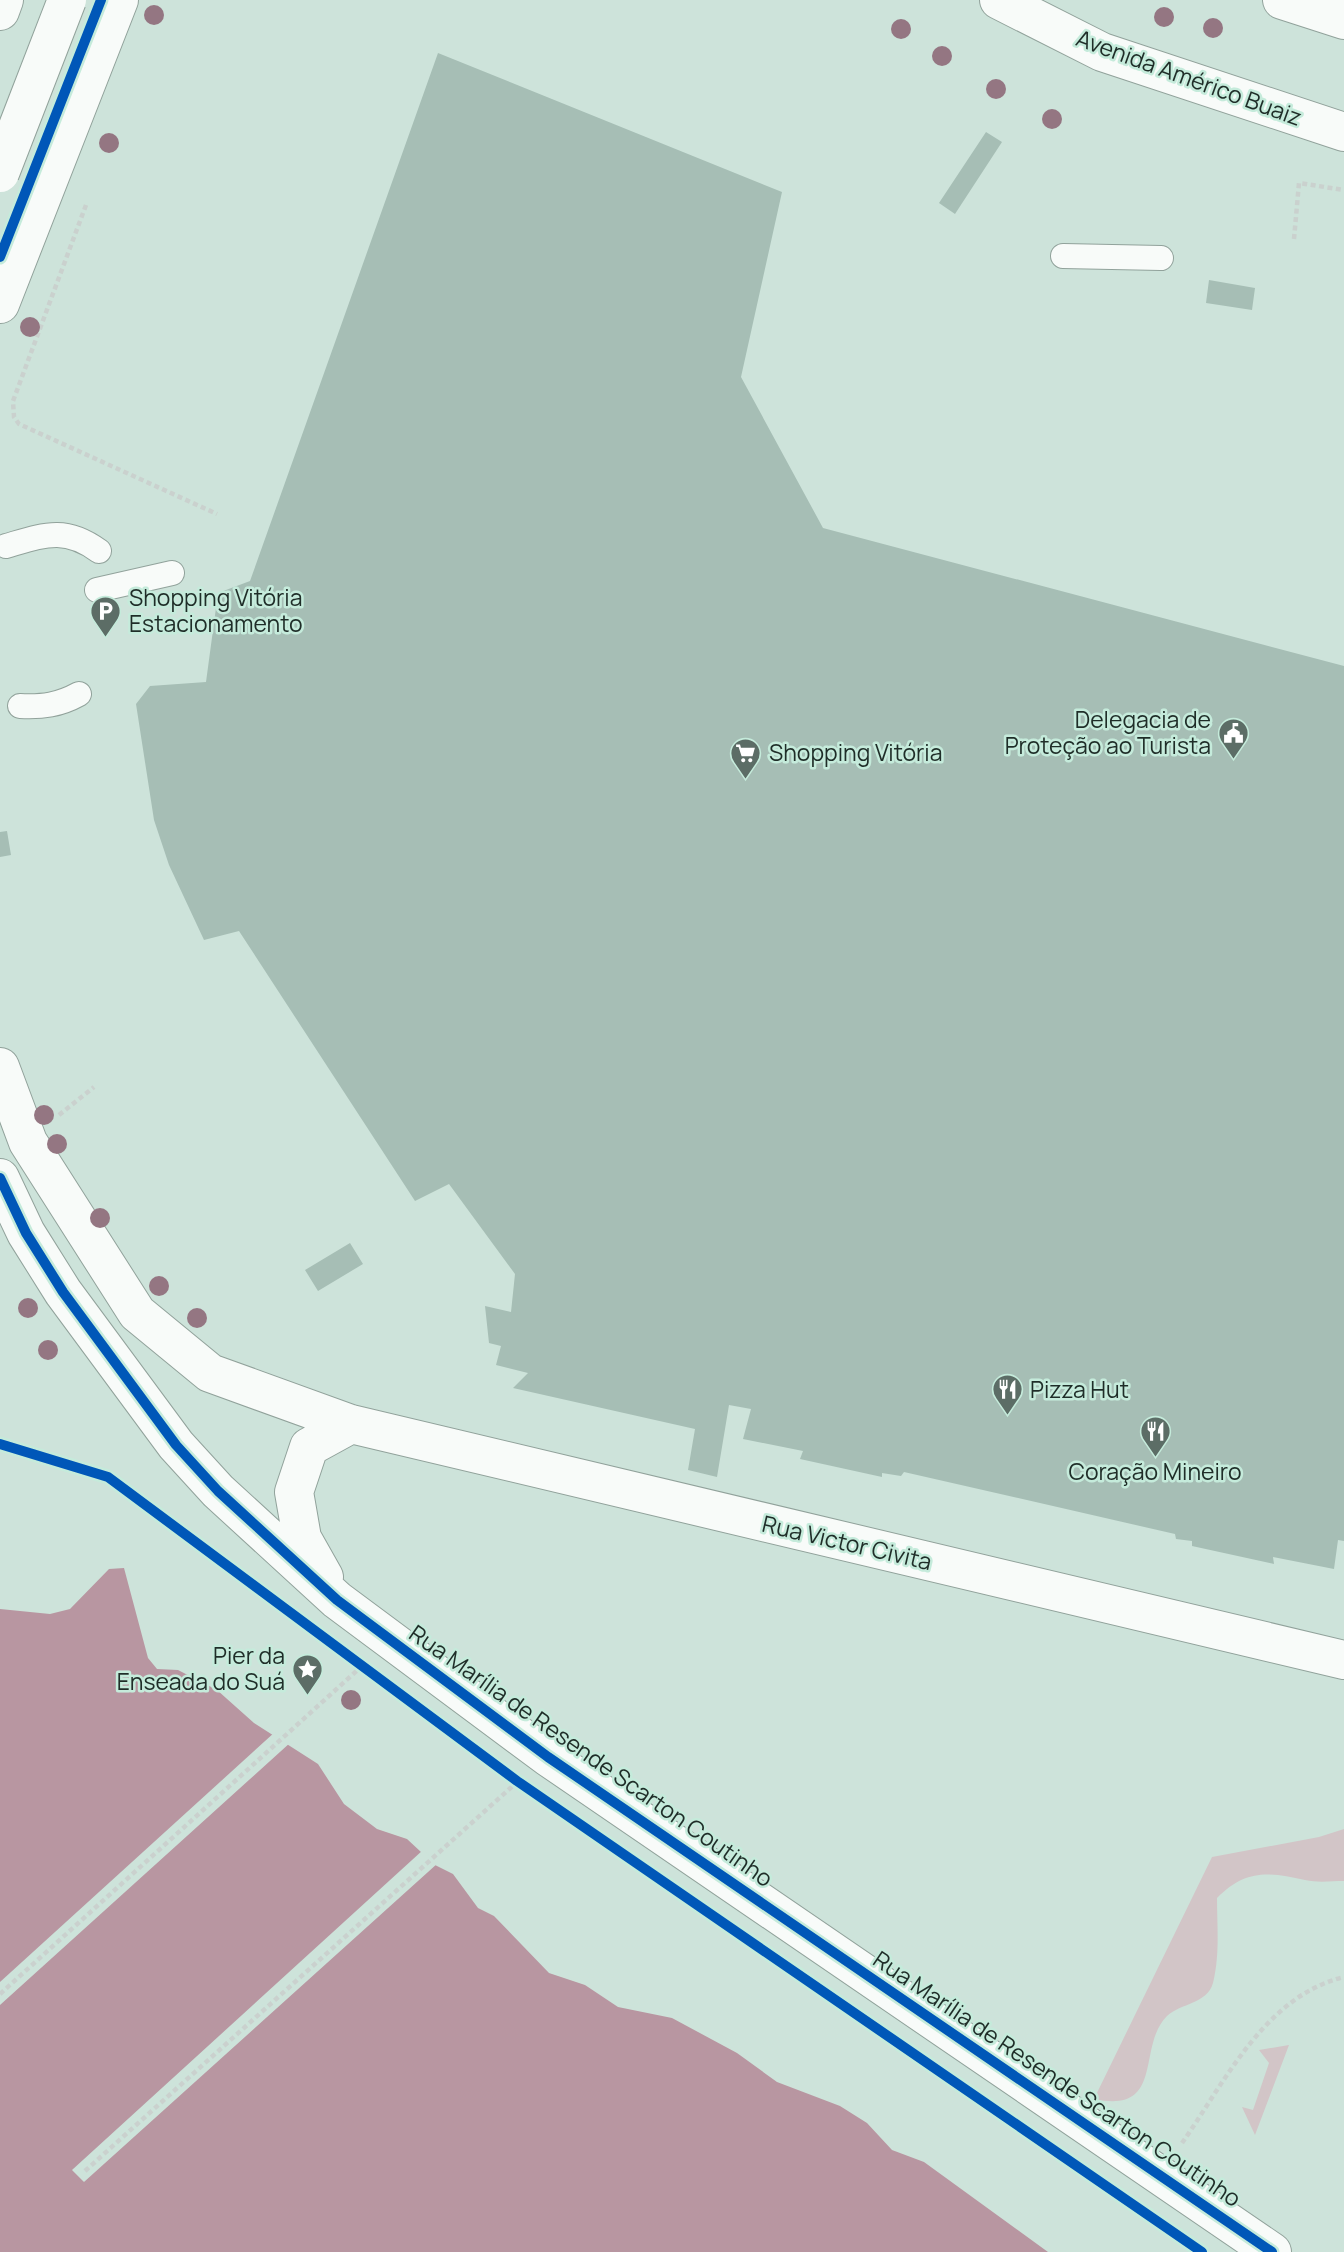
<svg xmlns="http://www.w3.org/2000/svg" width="1344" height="2252" font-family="Manrope,sans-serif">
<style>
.green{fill:#d2c5c7}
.water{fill:#b896a1}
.pier{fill:#cde3da}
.building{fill:#a6beb5}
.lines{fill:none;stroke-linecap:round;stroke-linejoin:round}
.lane-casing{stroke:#91a29b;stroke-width:26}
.secondary-casing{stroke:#91a29b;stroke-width:40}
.primary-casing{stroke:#91a29b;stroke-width:40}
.path{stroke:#cad1ce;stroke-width:4.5;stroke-dasharray:5 3.5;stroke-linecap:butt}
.lane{stroke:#f8fbf9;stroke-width:24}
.secondary{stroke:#f8fbf9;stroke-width:38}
.primary{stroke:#f8fbf9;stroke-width:38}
.primary-bridge-casing{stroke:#91a29b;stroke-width:40;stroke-linecap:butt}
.primary-bridge{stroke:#f8fbf9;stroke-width:38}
.cycleway-casing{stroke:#c5ebdb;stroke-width:15}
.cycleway{stroke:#0057b8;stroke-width:10}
.tree{fill:#947682}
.labels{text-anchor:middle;stroke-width:5;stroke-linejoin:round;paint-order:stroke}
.street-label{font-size:23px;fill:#1f2d28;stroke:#c5ebdb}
.poi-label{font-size:23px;fill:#1f2d28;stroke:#c5ebdb;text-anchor:start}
</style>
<rect width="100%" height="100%" fill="#cde3da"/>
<!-- green -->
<path class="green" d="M1344 1829V1881C1332 1881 1318 1883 1305 1880 1268 1872 1246 1869 1217 1898 1217 1927 1220 1954 1213 1983 1207 2004 1181 2003 1167 2016 1136 2047 1166 2114 1094 2099L1212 1857 1319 1837Z
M1289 2045 1255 2135 1242 2107 1253 2110 1269 2063 1259 2050Z"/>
<!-- water -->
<path class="water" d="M124 1568 148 1658 157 1669 178 1670 217 1690 254 1723 318 1764 344 1804 377 1829 407 1839 435 1865 453 1874 478 1908 494 1916 549 1973 585 1985 618 2007 672 2018 737 2053 777 2082 840 2106 867 2123 892 2150 924 2162 1048 2252H0V1609L50 1614 70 1609 109 1569Z"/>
<!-- pier -->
<path class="pier" d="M275 1732 291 1742 0 2005V1982Z
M423 1850 438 1863 84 2182 72 2170Z"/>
<!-- building -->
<path class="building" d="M438 53 782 192 741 377 823 528 1344 666V1541L1338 1540 1334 1569 1273 1557 1274 1564 1192 1546V1541L1176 1539 1175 1534 904 1472 901 1476 882 1473V1477L800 1459 803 1451 743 1439 751 1409 729 1405 717 1477 688 1470 695 1429 513 1388 528 1373 496 1365 501 1346 489 1343 485 1306 511 1312 515 1274 449 1184 415 1201 239 931 204 940 169 865 154 820 136 704 150 686 206 682 218 593 250 581Z
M986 132 1002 142 955 214 939 203Z
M1209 280 1255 288 1252 310 1206 303Z
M7 831 11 855 0 857V832Z
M350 1243 363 1264 318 1291 305 1270Z"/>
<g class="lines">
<defs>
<path id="lane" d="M1063 256 1161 258
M6 546C44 535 65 526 99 551
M97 590 172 573
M20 706C43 707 59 705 79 694"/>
<path id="secondary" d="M999 0 1102 52 1344 132
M1282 0 1344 20
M0 304 119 0
M0 1067 28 1142 137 1313 210 1373 351 1424 1344 1660
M0 1178 26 1233 63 1292 176 1445 218 1491 337 1600 548 1757 1272 2252
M324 1577 302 1538 294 1492 309 1447 351 1424"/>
<path id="primary" d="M0 11 4 0"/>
</defs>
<!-- lane casing -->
<use href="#lane" class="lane-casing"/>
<!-- secondary casing -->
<use href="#secondary" class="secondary-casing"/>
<!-- primary casing -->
<use href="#primary" class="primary-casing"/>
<!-- path -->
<path class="path" d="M86 205 13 401 14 417 19 424 217 514
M1294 239 1299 183 1344 190
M59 1115 94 1087
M0 1994 362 1666
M1182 2143C1225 2082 1265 1996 1344 1977
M85 2171 516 1783"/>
<!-- lane -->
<use href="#lane" class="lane"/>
<!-- secondary -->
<use href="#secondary" class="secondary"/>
<!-- primary -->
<use href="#primary" class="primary"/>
<defs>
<path id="primary-bridge" d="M0 173 67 0"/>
</defs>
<!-- primary-bridge casing -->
<use href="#primary-bridge" class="primary-bridge-casing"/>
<!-- primary-bridge -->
<use href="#primary-bridge" class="primary-bridge"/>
<defs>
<path id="cycleway" d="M0 257 101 0
M0 1178 26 1233 63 1292 176 1445 218 1491 337 1600 548 1757 1272 2252
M0 1444 108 1477 517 1781 1202 2252"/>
</defs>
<!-- cycleway casing -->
<use href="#cycleway" class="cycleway-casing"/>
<!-- cycleway -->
<use href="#cycleway" class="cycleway"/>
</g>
<!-- trees -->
<g class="tree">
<circle cx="154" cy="15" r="10"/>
<circle cx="1164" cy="17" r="10"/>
<circle cx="1213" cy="28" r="10"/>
<circle cx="901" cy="29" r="10"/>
<circle cx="942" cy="56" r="10"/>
<circle cx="996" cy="89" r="10"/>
<circle cx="1052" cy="119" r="10"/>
<circle cx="109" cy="143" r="10"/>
<circle cx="30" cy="327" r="10"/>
<circle cx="44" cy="1115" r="10"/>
<circle cx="57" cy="1144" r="10"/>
<circle cx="100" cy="1218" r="10"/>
<circle cx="159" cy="1286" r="10"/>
<circle cx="28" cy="1308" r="10"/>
<circle cx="197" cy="1318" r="10"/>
<circle cx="48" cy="1350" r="10"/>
<circle cx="351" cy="1700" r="10"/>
</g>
<!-- icons -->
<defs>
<symbol id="parking-pin" viewBox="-11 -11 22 30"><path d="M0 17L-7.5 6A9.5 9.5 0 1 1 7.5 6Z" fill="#5c6d66" stroke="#c5ebdb"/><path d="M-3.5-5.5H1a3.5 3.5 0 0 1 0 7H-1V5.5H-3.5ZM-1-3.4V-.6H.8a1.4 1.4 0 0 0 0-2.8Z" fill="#fff"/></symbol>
<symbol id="civic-pin" viewBox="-11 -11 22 30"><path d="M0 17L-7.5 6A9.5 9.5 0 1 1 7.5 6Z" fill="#5c6d66" stroke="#c5ebdb"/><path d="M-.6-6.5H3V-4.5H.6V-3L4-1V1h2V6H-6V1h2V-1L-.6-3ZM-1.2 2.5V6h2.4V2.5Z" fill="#fff"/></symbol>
<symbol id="supermarket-pin" viewBox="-11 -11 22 30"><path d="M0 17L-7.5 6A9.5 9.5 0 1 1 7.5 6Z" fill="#5c6d66" stroke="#c5ebdb"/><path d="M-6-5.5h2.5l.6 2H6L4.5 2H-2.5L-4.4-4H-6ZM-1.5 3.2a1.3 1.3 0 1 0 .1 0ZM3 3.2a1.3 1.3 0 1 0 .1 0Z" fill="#fff"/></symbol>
<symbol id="restaurant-pin" viewBox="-11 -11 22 30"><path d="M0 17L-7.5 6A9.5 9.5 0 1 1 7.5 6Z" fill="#5c6d66" stroke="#c5ebdb"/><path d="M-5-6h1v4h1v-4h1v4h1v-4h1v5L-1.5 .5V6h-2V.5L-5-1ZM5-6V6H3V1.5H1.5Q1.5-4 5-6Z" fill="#fff"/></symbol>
<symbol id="sight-pin" viewBox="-11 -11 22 30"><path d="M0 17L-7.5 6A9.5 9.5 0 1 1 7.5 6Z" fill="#5c6d66" stroke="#c5ebdb"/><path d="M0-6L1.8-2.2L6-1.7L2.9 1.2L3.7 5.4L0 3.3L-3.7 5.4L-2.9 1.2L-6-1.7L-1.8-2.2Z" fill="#fff"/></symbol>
</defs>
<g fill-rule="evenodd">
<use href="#parking-pin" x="88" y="594" width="35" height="47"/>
<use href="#civic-pin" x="1216" y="716" width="35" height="47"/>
<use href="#supermarket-pin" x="728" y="736" width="35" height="47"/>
<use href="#restaurant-pin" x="990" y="1372" width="35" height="47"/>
<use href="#restaurant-pin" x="1138" y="1414" width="35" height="47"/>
<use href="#sight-pin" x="290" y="1652" width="35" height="47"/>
</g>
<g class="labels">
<!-- street labels -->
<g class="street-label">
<text transform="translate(1189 78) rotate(20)" y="8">Avenida Américo Buaiz</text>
<text transform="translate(847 1543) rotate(13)" y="8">Rua Victor Civita</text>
<text transform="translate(591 1756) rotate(35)" y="8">Rua Marília de Resende Scarton Coutinho</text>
<text transform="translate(1057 2079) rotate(34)" y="8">Rua Marília de Resende Scarton Coutinho</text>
</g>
<!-- poi labels -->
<g class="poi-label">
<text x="129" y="606">Shopping Vitória<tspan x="129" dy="26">Estacionamento</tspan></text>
<text x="1211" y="728" text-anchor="end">Delegacia de<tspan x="1211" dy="26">Proteção ao Turista</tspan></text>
<text x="769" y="761">Shopping Vitória</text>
<text x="1030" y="1398">Pizza Hut</text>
<text x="1155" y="1480" text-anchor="middle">Coração Mineiro</text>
<text x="285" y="1664" text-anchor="end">Pier da<tspan x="285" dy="26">Enseada do Suá</tspan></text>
</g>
</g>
</svg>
